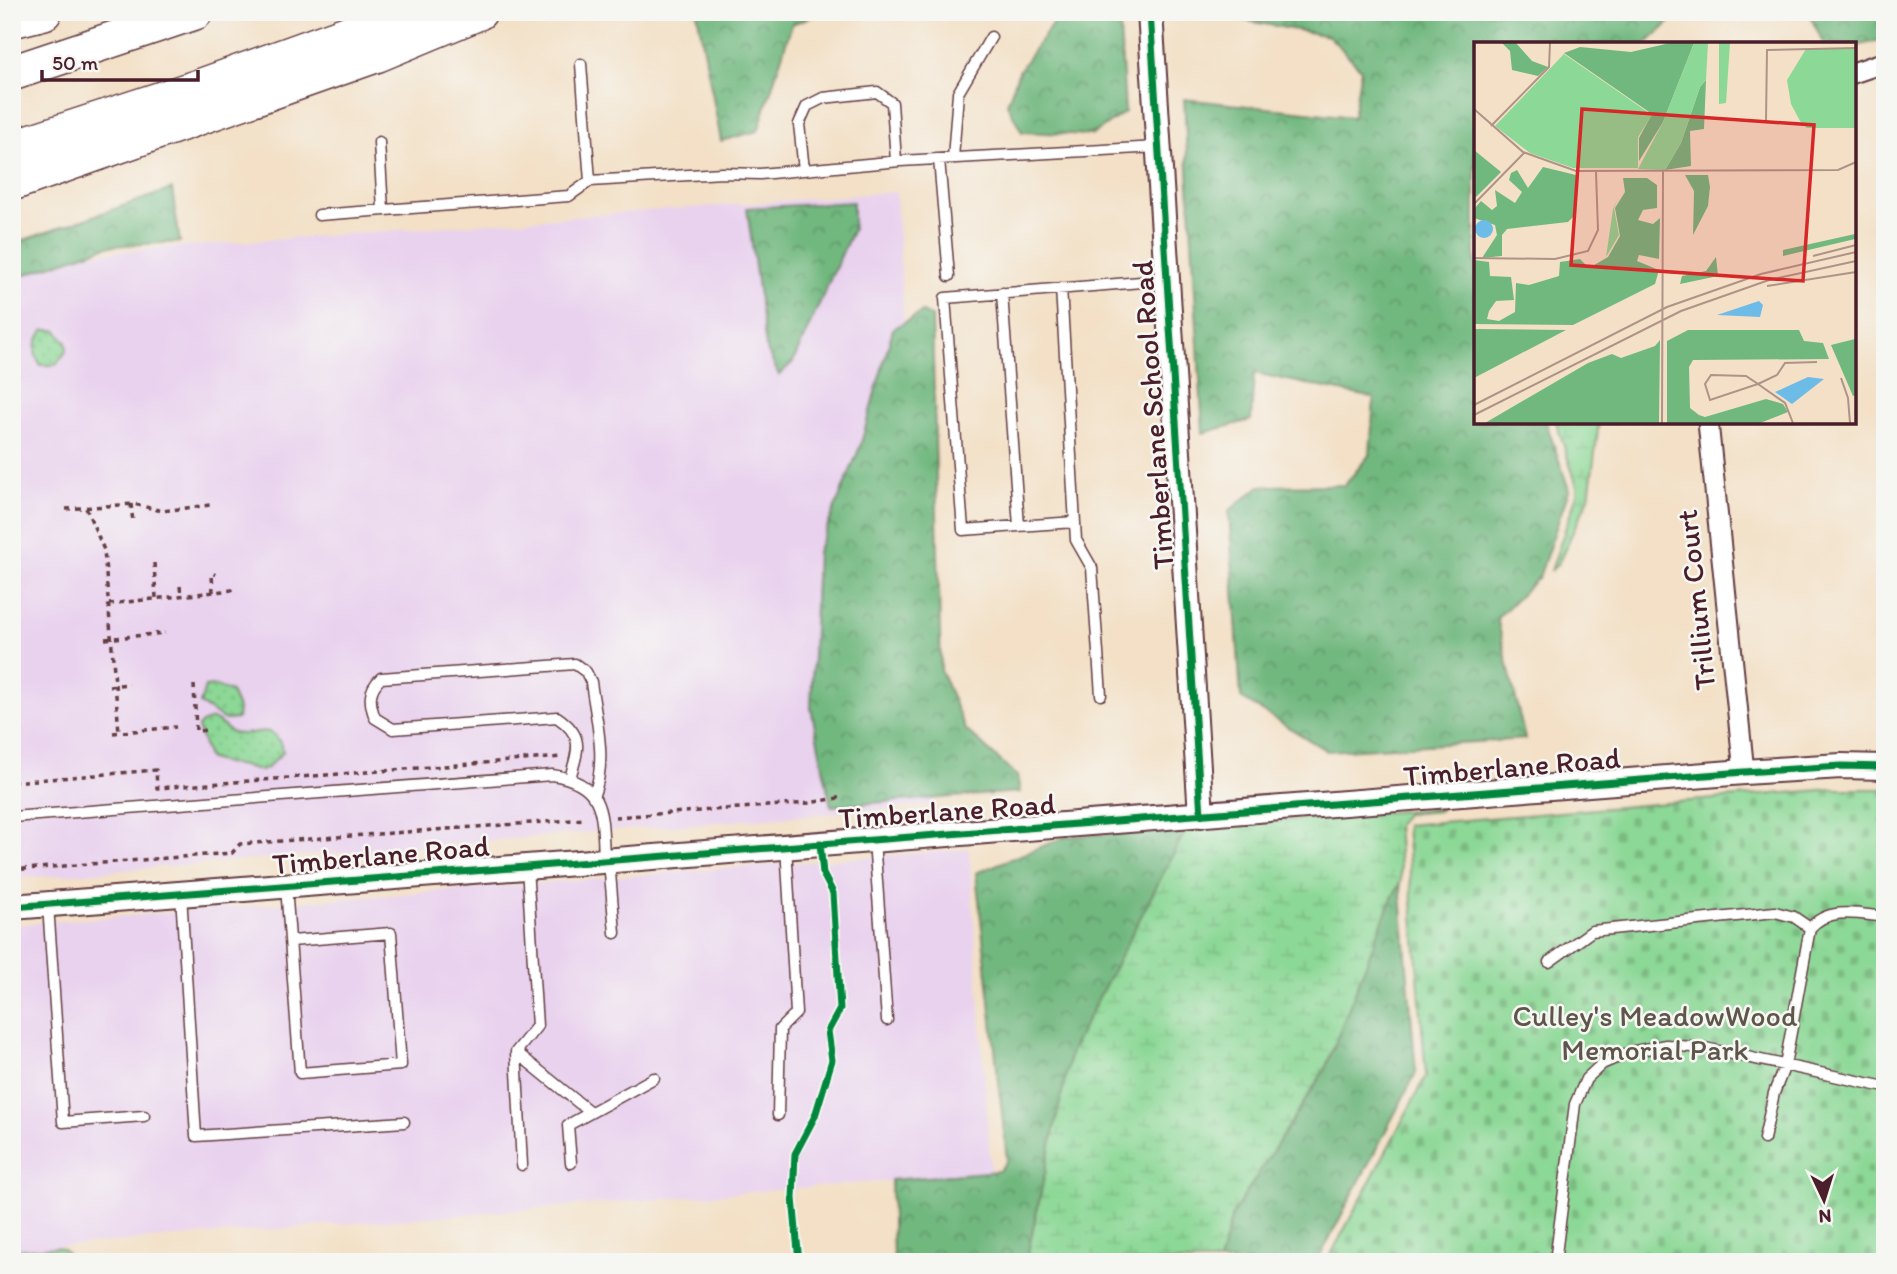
<svg xmlns="http://www.w3.org/2000/svg" width="1897" height="1274" font-family="Itim,sans-serif">
<style>
.built{fill:#e9d2ee}
.grass{fill:url(#grass-dots);stroke:#6b7c60;stroke-width:2}
.forest{fill:url(#forest-crowns);stroke:#5e6c55;stroke-width:2}
.wetland{fill:url(#wetland-marsh);stroke:#6b7c60;stroke-width:2}
.cemetery{fill:url(#cemetery-stones);stroke:#6b7c60;stroke-width:2}
.lines{fill:none;stroke-linecap:round;stroke-linejoin:round}
.service-casing{stroke:#633c42;stroke-width:13}
.minor-casing{stroke:#633c42;stroke-width:23}
.tertiary-casing{stroke:#633c42;stroke-width:28}
.motorway-casing{stroke:#633c42;stroke-width:38}
.path{stroke:#633c42;stroke-width:3.5;stroke-dasharray:5 5;stroke-linecap:butt}
.service{stroke:#fff;stroke-width:10}
.minor{stroke:#fff;stroke-width:19}
.tertiary{stroke:#fff;stroke-width:24}
.motorway{stroke:#fff;stroke-width:35}
.cycleway-casing{stroke:#f6f6f2;stroke-width:11}
.cycleway{stroke:#00873e;stroke-width:7}
.labels{text-anchor:middle;stroke-width:5;stroke-linejoin:round;paint-order:stroke}
.street-label{font-size:30px;fill:#4a1f2b;stroke:#f6f6f2}
.park-label{font-size:30px;fill:#5e564b;stroke:#f6f6f2}
.inset-road{fill:none;stroke:#af9388;stroke-width:2}
.view{fill:#d62828;fill-opacity:0.15;stroke:#d62828;stroke-width:3.5}
.inset-edge{fill:none;stroke:#4a1f2b;stroke-width:3.5}
</style>
<defs>
<pattern id="grass-dots" width="8" height="8" patternUnits="userSpaceOnUse" patternTransform="scale(1.75)"><rect width="8" height="8" fill="#8cd896"/><path d="M2 2h.1M6 6h.1" fill="none" stroke="#7ab981" stroke-width="1.8" stroke-linecap="round"/></pattern>
<pattern id="forest-crowns" width="20" height="18" patternUnits="userSpaceOnUse" patternTransform="scale(1.75)"><rect width="20" height="18" fill="#71b87f"/><path d="M2 6a3 3 0 1 1 6 0M12 15a3 3 0 1 1 6 0" fill="none" stroke="#5f9568"/></pattern>
<pattern id="wetland-marsh" width="20" height="14" patternUnits="userSpaceOnUse" patternTransform="scale(1.75)"><rect width="20" height="14" fill="#8cd896"/><path d="M1 5h8M5 5V1M11 12h8M15 12V8" fill="none" stroke="#7ab981"/></pattern>
<pattern id="cemetery-stones" width="16" height="16" patternUnits="userSpaceOnUse" patternTransform="scale(1.75)"><rect width="16" height="16" fill="#8cd896"/><path d="M2 7V4a2 2 0 0 1 4 0v3zM10 15v-3a2 2 0 0 1 4 0v3z" fill="#7ab981"/></pattern>
</defs>
<rect width="100%" height="100%" fill="#f6f6f2"/>
<filter id="ink" filterUnits="userSpaceOnUse"><feTurbulence type="fractalNoise" baseFrequency=".0143" numOctaves="2"/><feDisplacementMap in="SourceGraphic" scale="14" xChannelSelector="R" yChannelSelector="G"/><feConvolveMatrix kernelMatrix="1 2 1 2 8 2 1 2 1" color-interpolation-filters="sRGB"/></filter>
<filter id="wash" filterUnits="userSpaceOnUse"><feTurbulence type="fractalNoise" baseFrequency=".00686" numOctaves="4" result="noise"/><feDisplacementMap in="SourceGraphic" scale="28" xChannelSelector="R" yChannelSelector="G"/><feGaussianBlur stdDeviation="1.57" result="paint"/><feColorMatrix in="noise" values="0 0 0 0 0 0 0 0 0 0 0 0 0 0 0 0 0 1.4 0 .05"/><feComposite in="paint" operator="in"/></filter>
<g filter="url(#wash)">
<rect width="100%" height="100%" fill="#f3e0c6"/>
<!-- built -->
<path class="built" d="M896 192 933 805 12 879V280L84 254Z
M969 849 991 1173 12 1250V925Z"/>
<!-- grass -->
<path class="grass" d="M44 330H56L66 342 67 350 56 365H41C31 353 36 340 44 330Z
M215 686 231 692 238 709 237 719 225 720 200 704 205 687Z
M212 719C221 722 224 728 231 732 250 741 275 715 283 752L267 768 261 771C244 764 225 765 208 758L198 727 203 722Z"/>
<!-- forest -->
<path class="forest" d="M697 12H823L792 24 758 131 721 141Z
M1061 12H1119L1125 112 1092 135 1022 132 1007 104 1019 71Z
M1200 12H1691L1671 21 1646 44H1475V422H1546L1569 490 1539 577 1497 618 1525 739 1327 751 1241 698 1229 511 1260 486 1345 485 1370 454 1374 398 1254 373 1251 420 1203 433 1184 99 1353 117 1361 69 1329 36Z
M1808 12H1885V39L1853 47V44H1824Z
M172 189 180 242 108 246 12 279V244Z
M853 202V229L793 362 779 375 766 348 747 208Z
M923 312 932 317 941 671 965 729 1017 776 1020 792 831 806 811 708 817 552 860 447 893 329Z
M1187 828 1071 1051 1026 1262H893L891 1180 999 1171 1007 1160 976 873 1065 837Z
M1400 883 1416 1073 1317 1262H1219L1232 1215 1325 1069 1390 902Z"/>
<!-- wetland -->
<path class="wetland" d="M1556 422H1599L1589 497 1559 562 1551 571 1577 494V486Z
M1441 808 1439 811 1405 814 1397 825 1401 881 1390 902 1325 1069 1232 1215 1219 1262H1026L1071 1051 1187 828Z
M57 1247 64 1250 75 1262H12V1250Z"/>
<!-- cemetery -->
<path class="cemetery" d="M1833 789H1885V1262H1327L1426 1076 1406 825Z"/>
</g>
<g filter="url(#ink)">
<g class="lines">
<defs>
<path id="service" d="M581 64 590 181
M379 142 383 210
M953 158 958 93 991 37
M939 159 949 276
M804 170 799 124 807 106 823 98 877 92 892 103 896 161
M319 215 569 196 590 181 722 173 760 174 900 161 1158 147
M1061 288 1076 540 1092 568 1101 695
M1002 293 1019 526
M1075 522 963 530 945 298 1166 280
M570 778C578 750 585 736 557 717L393 729 375 718C369 702 368 690 381 678L575 664 586 672 591 682C596 720 608 761 593 797
M12 817 552 775C606 783 602 815 604 860
M874 840 887 1020
M609 861 615 933
M286 886 300 1073 401 1065 391 933 291 941
M181 894 196 1136 404 1122
M48 905 63 1122 144 1116
M1549 962 1592 931 1775 912 1794 917 1810 928
M516 1052 590 1112
M12 1056 15 1055
M778 1115 780 1029 796 1013 786 846
M1764 1139 1774 1093 1785 1065 1810 928C1829 906 1859 914 1885 917
M571 1163 568 1125 654 1078
M522 1165 516 1052 537 1026 527 867
M1555 1262 1575 1104 1586 1079 1602 1064 1630 1052 1666 1045 1705 1048 1885 1087"/>
<path id="minor" d="M1853 73 1885 62
M1708 422 1744 772"/>
<path id="tertiary" d="M1150 12 1201 815
M12 907 1744 772 1841 766 1885 767"/>
<path id="motorway" d="M12 20 44 12
M12 73 195 12
M12 148 202 86 407 12
M12 183 378 54 479 12"/>
</defs>
<!-- service casing -->
<use href="#service" class="service-casing"/>
<!-- minor casing -->
<use href="#minor" class="minor-casing"/>
<!-- tertiary casing -->
<use href="#tertiary" class="tertiary-casing"/>
<!-- motorway casing -->
<use href="#motorway" class="motorway-casing"/>
<!-- path -->
<path class="path" d="M131 504 133 523
M86 508 104 550 119 732
M66 509 134 504 162 511 210 505
M154 563 156 598
M180 586 181 596
M213 592 212 574H216
M109 604 232 590 233 596
M105 639 165 633
M194 685 196 731 209 730
M109 686 129 684
M113 733 176 727
M12 782 156 770 157 788 562 757
M615 817 809 803 844 797
M12 870 232 853 240 844 586 819"/>
<!-- service -->
<use href="#service" class="service"/>
<!-- minor -->
<use href="#minor" class="minor"/>
<!-- tertiary -->
<use href="#tertiary" class="tertiary"/>
<!-- motorway -->
<use href="#motorway" class="motorway"/>
<defs>
<path id="cycleway" d="M1150 12 1201 815
M12 907 1744 772 1841 766 1885 767
M799 1262 793 1198 795 1154 815 1116 832 1060 828 1031 840 1009 833 893 823 874 820 843"/>
</defs>
<!-- cycleway casing -->
<use href="#cycleway" class="cycleway-casing"/>
<!-- cycleway -->
<use href="#cycleway" class="cycleway"/>
</g>
</g>
<g class="labels">
<!-- street labels -->
<g class="street-label">
<text transform="translate(1153 415) rotate(-94)" y="10">Timberlane School Road</text>
<text transform="translate(1696 600) rotate(-96)" y="10">Trillium Court</text>
<text transform="translate(1512 767) rotate(-5)" y="10">Timberlane Road</text>
<text transform="translate(947 811) rotate(-4)" y="10">Timberlane Road</text>
<text transform="translate(381 855) rotate(-5)" y="10">Timberlane Road</text>
</g>
<!-- park labels -->
<g class="park-label">
<text x="1655" y="1026">Culley's MeadowWood<tspan x="1655" dy="34">Memorial Park</tspan></text>
</g>
</g>
<!-- overview -->
<g transform="translate(1474 42)">
<rect width="382" height="382" fill="#f3e0c6"/>
<path d="M28 1H42L58 19 74 25 64 34 38 28 36 9ZM196 1H220L189 80 165 119V96L178 72 90 11 106 5 157 10ZM232 38 230 87 216 89 217 124 191 128 207 101 226 45ZM0 108 27 130 2 155 0 152ZM69 125 102 133V172L94 180 33 187 28 193V214L8 216 23 193 21 183 0 176V167L7 159 18 168 23 164 21 148 41 161 48 150 35 138 37 131 43 128 54 146ZM211 133H234L236 145 234 164 219 193 220 149ZM149 136H173L183 143V166L169 168 164 178 179 182 186 176 185 217 165 213 163 219 185 228 181 242 99 283 0 282V218L15 220 16 234 37 235 40 258 22 259 15 269 13 277 25 279 41 270 42 241 55 243 85 234 86 220 106 217 115 226 134 215 146 194 141 166 151 150ZM381 192V197L309 214V208ZM242 215 244 234 206 242 208 234 232 229ZM0 287 92 288 0 336ZM214 288H325L330 299 349 301 355 317 219 318 215 325 216 366 225 373 231 375 292 357 309 362 314 370 286 381H193V299ZM381 297 382 353 379 354 357 303ZM186 298 185 381H11L114 321 138 312 147 316 181 304Z" fill="#71b87f"/>
<path d="M220 1H234L232 38 226 45 207 101 191 128 164 127 189 80ZM245 1H256L252 61 245 62ZM332 7H381V86H333L326 79 317 62 313 38ZM144 156 140 166 145 193 132 215 139 167Z" fill="#8cd896"/>
<path d="M90 12 178 73 164 95V126H99L56 111 21 84Z" fill="#8cd896"/>
<path d="M1 187a9 9 0 1 1 18 0a9 9 0 1 1-18 0ZM285 259 289 263 286 275 243 273ZM334 335 350 337 318 362 301 350Z" fill="#6dbce7"/>
<path class="inset-road" d="M0 67 49 110 102 129 364 128 382 120M292 79 293 8 382 6M17 84 75 25 76 1M0 162 50 111M339 214 382 203M0 216 81 217 114 209 124 188 122 130M293 244 382 230M237 333 272 334 284 342 236 358 231 342ZM367 336 374 356 376 381M0 363 193 265 287 232 382 210M0 373 207 269 295 238 382 219M188 381 189 129M319 381 311 361 284 342 303 333 311 321 343 320"/>
<path class="view" d="M108 67 340 83 329 239 97 223Z"/>
<rect width="382" height="382" class="inset-edge"/>
</g>
<!-- margin -->
<rect width="1897" height="1274" fill="none" stroke="#f6f6f2" stroke-width="42"/>
<!-- north arrow -->
<g transform="translate(1824 1200) rotate(176)" stroke="#f6f6f2" stroke-width="5" paint-order="stroke">
<path d="M0-5L12 26L0 18L-12 26Z" fill="#4a1f2b"/>
<text y="-10" font-size="19" font-weight="bold" text-anchor="middle" fill="#4a1f2b">N</text>
</g>
<!-- scale -->
<path d="M42 70v10h156v-10" fill="none" stroke="#4a1f2b" stroke-width="3.5"/>
<text x="52" y="70" font-size="21" fill="#4a1f2b" stroke="#f6f6f2" stroke-width="5" paint-order="stroke">50 m</text>
</svg>
